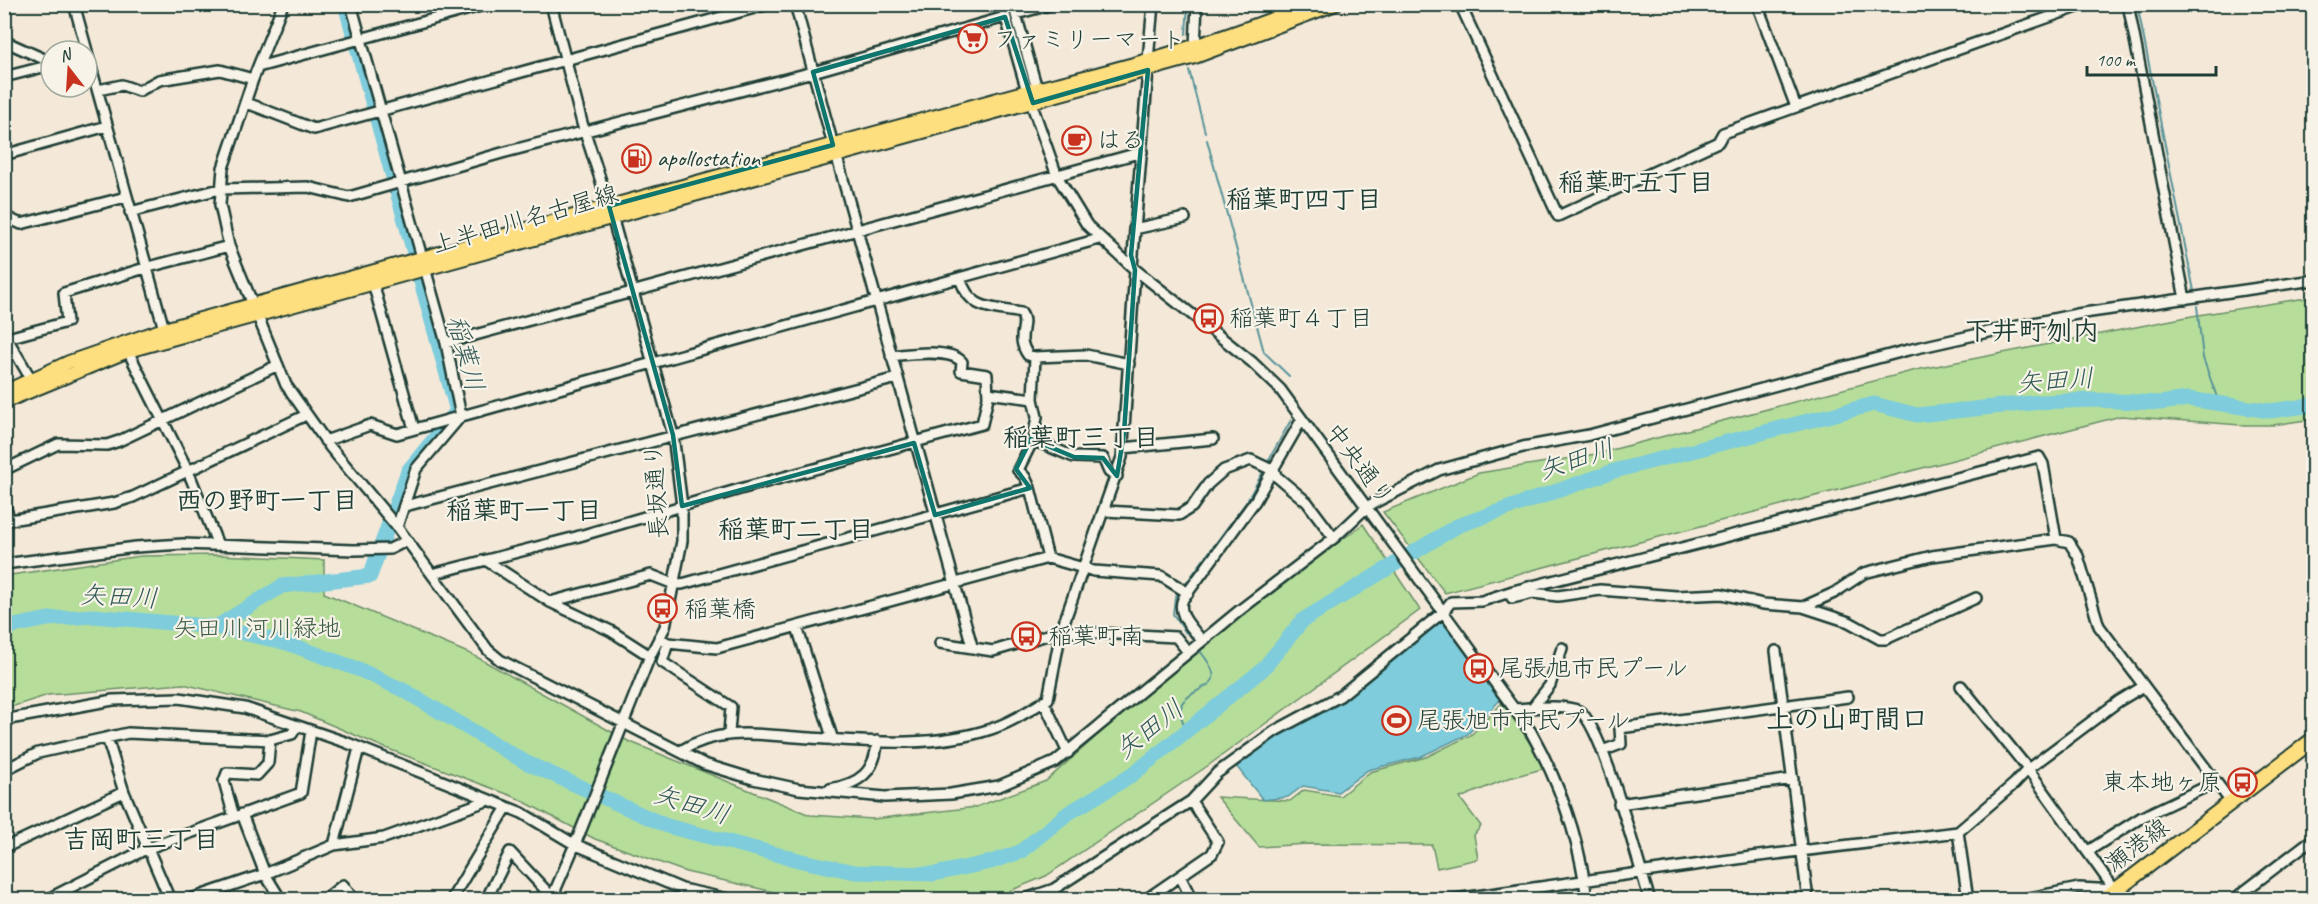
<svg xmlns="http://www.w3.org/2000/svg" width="2318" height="904" font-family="Caveat,'Klee One',sans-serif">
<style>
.green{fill:#b6de9a;stroke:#6a8e67;stroke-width:1.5}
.water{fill:#7eccdc;stroke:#589399;stroke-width:1.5}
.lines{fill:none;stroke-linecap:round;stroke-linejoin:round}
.stream{stroke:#589399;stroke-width:2}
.river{stroke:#7eccdc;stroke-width:15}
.minor-casing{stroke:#1f3d34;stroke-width:14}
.major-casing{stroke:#1f3d34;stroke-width:16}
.highway-casing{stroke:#1f3d34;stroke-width:18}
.minor{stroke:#f7f3e8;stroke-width:9}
.major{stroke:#fedf80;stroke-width:12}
.highway{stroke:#fedf80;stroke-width:14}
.marked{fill:none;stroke:#0f766e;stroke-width:4.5;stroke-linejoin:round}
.labels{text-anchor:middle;stroke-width:4.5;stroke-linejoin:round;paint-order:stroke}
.poi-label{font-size:24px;fill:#1f3d34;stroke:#f7f3e8;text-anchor:start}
.street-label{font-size:24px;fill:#1f3d34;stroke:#f7f3e8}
.park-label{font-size:24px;fill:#3d5d48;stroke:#f7f3e8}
.neighbourhood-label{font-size:26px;font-weight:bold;fill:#1f3d34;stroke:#f7f3e8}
.water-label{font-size:26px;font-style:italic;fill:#325a56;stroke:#f7f3e8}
.quarter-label{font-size:27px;font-weight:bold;fill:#1f3d34;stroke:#f7f3e8}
</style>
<rect width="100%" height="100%" fill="#f4e9d8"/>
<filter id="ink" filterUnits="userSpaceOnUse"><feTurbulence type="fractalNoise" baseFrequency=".0167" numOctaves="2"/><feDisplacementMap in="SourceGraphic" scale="12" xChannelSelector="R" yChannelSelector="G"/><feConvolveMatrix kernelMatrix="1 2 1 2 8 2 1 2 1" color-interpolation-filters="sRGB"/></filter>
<g filter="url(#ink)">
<!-- green -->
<path class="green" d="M2313 297V419L2273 425H2241L2121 416 1445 593 1383 512 1479 473 1596 454 1916 370 2192 316Z
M1363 524 1420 610 1209 765 1046 876 1000 895 809 900 686 872 595 839 515 797 383 747 301 712 183 684 48 695 5 709 4 576 141 556 219 555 324 560V593L473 655 628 741 810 815 873 819 976 807 1046 781 1182 660Z
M1503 702 1546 768 1509 778 1460 798 1481 826 1474 835 1478 859 1437 868 1432 845 1307 844 1259 847 1217 797 1290 801 1304 790 1340 796 1370 772 1426 757 1471 735Z"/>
<!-- water -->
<path class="water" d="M1442 620 1501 699 1468 734 1420 757 1368 770 1338 792 1303 786 1288 797 1263 800 1236 766 1279 735 1337 705Z"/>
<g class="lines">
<!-- stream -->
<path class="stream" d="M2137 4 2194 291
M1186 34 1188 4
M1189 70 1205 132
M1207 140 1264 352 1289 376
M2197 306 2203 358 2219 403
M1266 465 1291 420
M1184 586 1247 501 1264 470
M1180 591 1175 598 1173 614 1186 633
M1186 731 1180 713 1182 703C1199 681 1232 691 1200 651"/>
<!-- river -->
<path class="river" d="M345 4 414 253
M216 627 282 586 370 576 408 471 457 411 420 278
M4 628 48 619 93 616 216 627 287 643 360 670 405 691 525 762 667 826 802 861 855 872 934 874 991 862 1020 852 1067 814 1132 775 1263 669 1303 620 1457 526 1614 471 1874 404 1917 415 2040 402 2094 400 2160 403 2188 399 2270 411 2314 405"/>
<defs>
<path id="minor" d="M74 4 87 51
M283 4 253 79 223 168 220 205 229 246 286 385 330 447 397 527 488 650 500 660 704 764 753 779 799 789 885 797 951 794 999 786 1055 762 1240 610 1334 538 1368 506 1439 470 1523 447 1589 435 1908 350 1979 334 2077 314 2314 280
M351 4 446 343 461 416
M795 4 833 145
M1002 4 1027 91 1057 176 1087 225 1132 267 1252 362 1280 389 1531 732C1561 786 1580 839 1587 900
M1013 4 1037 89 1035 95
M1460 4 1558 216 1718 142 1723 133 2086 4
M1757 4 1796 107
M2128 4 2185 299
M1016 14 1053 4
M4 41 44 59 47 66
M1195 46 1197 4
M87 53 164 329
M1148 60 1153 4
M258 67 488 4
M4 77 51 65
M98 90 122 85 139 91 159 80 220 70 253 79
M247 103 314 129 769 4
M836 154 972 646
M4 155 107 126
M130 212 220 189 308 187 349 197 502 153 813 72 1005 17
M4 216 21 224 126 197
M1134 229 1185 218
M1132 267 1148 70
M960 278C970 311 991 307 1021 313 1030 325 1014 336 1028 355L1035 357 1086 355 1129 364
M373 283 414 429
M5 335 31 379
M4 339 67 322 64 293 145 268 229 246
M446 343 1142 152
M128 351 188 471 218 545
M1035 357 1033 399 1037 417 1033 440 1018 470 1025 477 1030 488 1048 558
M988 393 1033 399
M1033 440 1074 457 1103 458 1109 472 1117 476
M325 441 370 425 397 434 1099 239
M1123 448 1213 439
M1274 469 1276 476 1307 502 1334 538
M4 470 58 444 107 445 119 441 278 365
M4 504 10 520
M405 506 897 378
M1105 511 1179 515 1192 507 1208 484 1224 470 1251 460 1272 470
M4 521 114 503 133 497 306 415
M397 527 416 469 461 416
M487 561 550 602 611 631 650 656
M4 564 136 547 183 544 354 550 390 549 406 541
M432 574 576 537 740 489 982 424 988 397 987 375 961 371 962 362C950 348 908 354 891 356
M1512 598 1533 593 1558 596 1600 590 1676 596 1722 594 1763 604 1803 607 1834 593 1864 573 1932 556 2034 542 2056 539 2069 542 2078 556 2099 626 2231 802
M550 602 651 575 674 584H682L1030 488
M1803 607 1849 622 1880 639H1886L1976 598
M797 627 833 740
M659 638 668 643 717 648 1048 558 1094 571 1161 576 1188 593
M1202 641C1193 628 1176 615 1183 599L1255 501 1302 419
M668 643 662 662 731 707 729 733
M940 643 993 651 1061 631 1077 632 1176 637 1188 652
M1776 651 1808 900
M1961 686 2028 769 2122 900
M1044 702 1068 753
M1532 708 1550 685 1562 648
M1515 709C1531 708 1565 704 1579 711 1602 723 1639 868 1650 900
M4 720 113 700 179 698 245 708 345 742 522 813 574 844 682 889 733 900
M107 738 124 792 170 900
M682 750C723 725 766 736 811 738 870 742 934 748 991 729 1012 722 1030 710 1048 699L1061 631 1122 457 1135 270
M1602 751 1621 744 1620 728 1848 697
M4 770 38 753 128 733 270 740 292 734 297 726
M830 789C859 784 876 772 877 741
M1619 804 1793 779
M242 814 265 874 281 900
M234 817 224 781 227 773 257 775 268 763 270 740
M1958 832 1968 900
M334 845 359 748
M4 848 124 792
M2088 851 2142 817 2216 782
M1180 876 1188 892 1183 900
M4 895 7 900
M46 900 146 849 301 793 311 731
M188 900 265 874 334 845 384 838 489 800
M324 900 343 885 354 900
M451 900 507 807
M486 900 510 852 552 897
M551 900 579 835 650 656 665 627 682 541V506L673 435 609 206 582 123 551 4
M1022 900 1054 889 1191 801 1217 773 1275 731 1340 696 1443 612 1451 602 1482 601 1513 591 2039 457 2043 464 2056 539
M1145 900 1212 854 1218 842 1191 801
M1448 900 1751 857 1958 832 2014 784 2028 769 2119 701 2144 686
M2019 900 2079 888 2115 890
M2233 900 2314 838"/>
<path id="major" d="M4 392 69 362 164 329 1027 91C1123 69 1218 42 1310 4
M4 402 128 351 1195 57 1336 4"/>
<path id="highway" d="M2103 900 2314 739"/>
</defs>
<!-- minor casing -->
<use href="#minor" class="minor-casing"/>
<!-- major casing -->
<use href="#major" class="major-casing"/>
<!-- highway casing -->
<use href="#highway" class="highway-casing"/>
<!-- minor -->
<use href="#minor" class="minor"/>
<!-- major -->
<use href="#major" class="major"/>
<!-- highway -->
<use href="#highway" class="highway"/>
</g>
</g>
<!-- marked area -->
<path class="marked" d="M1005 17 1033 103 1148 70 1131 255 1135 270 1124 433 1117 476 1103 458 1074 457 1031 439 1016 469 1030 488 935 515 914 443 682 506 673 435 609 206 833 145 813 72Z"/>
<!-- icons -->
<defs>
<symbol id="supermarket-ring" viewBox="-11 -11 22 22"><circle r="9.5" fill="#f7f3e8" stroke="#c8321e" stroke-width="1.5"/><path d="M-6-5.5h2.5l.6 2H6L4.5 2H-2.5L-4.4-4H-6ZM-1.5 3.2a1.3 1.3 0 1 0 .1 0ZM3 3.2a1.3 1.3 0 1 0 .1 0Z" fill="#c8321e"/></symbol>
<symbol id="cafe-ring" viewBox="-11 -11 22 22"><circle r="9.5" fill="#f7f3e8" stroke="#c8321e" stroke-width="1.5"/><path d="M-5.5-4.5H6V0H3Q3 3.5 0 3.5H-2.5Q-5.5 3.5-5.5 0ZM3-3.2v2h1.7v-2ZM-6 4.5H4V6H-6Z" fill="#c8321e"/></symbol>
<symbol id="fuel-ring" viewBox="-11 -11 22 22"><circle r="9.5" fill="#f7f3e8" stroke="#c8321e" stroke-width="1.5"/><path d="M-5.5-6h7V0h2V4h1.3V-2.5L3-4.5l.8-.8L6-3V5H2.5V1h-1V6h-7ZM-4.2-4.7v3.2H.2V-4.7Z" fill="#c8321e"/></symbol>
<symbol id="bus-ring" viewBox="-11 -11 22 22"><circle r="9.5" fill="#f7f3e8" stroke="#c8321e" stroke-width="1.5"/><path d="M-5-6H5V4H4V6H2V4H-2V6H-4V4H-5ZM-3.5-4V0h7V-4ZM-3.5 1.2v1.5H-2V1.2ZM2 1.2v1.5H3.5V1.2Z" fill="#c8321e"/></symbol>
<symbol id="stadium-ring" viewBox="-11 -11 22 22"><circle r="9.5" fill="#f7f3e8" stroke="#c8321e" stroke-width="1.5"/><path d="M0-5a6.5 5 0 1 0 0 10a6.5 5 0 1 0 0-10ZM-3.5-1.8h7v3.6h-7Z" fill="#c8321e"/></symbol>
</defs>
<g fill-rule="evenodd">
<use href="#supermarket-ring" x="956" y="22" width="33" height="33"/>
<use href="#cafe-ring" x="1060" y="124" width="33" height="33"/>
<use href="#fuel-ring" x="620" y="142" width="33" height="33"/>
<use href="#bus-ring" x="1192" y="302" width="33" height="33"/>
<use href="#bus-ring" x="646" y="592" width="33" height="33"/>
<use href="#bus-ring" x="1010" y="620" width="33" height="33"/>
<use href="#bus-ring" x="1462" y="652" width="33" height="33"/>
<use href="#stadium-ring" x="1380" y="704" width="33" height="33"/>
<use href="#bus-ring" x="2226" y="766" width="33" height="33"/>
</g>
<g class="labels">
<!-- poi labels -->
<g class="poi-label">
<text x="993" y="47">ファミリーマート</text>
<text x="1097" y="148">はる</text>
<text x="657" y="166">apollostation</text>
<text x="1229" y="326">稲葉町４丁目</text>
<text x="684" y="617">稲葉橋</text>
<text x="1048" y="644">稲葉町南</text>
<text x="1499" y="676">尾張旭市民プール</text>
<text x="1417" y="728">尾張旭市市民プール</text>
<text x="2222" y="790" text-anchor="end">東本地ヶ原</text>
</g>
<!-- street labels -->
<g class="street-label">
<text transform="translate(525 219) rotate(-16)" y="8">上半田川名古屋線</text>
<text transform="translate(1360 464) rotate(53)" y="8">中央通り</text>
<text transform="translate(656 491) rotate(-94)" y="8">長坂通り</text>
<text transform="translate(2137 845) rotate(-37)" y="8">瀬港線</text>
</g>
<!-- park labels -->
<g class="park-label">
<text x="257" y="636">矢田川河川緑地</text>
</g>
<!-- neighbourhood labels -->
<g class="neighbourhood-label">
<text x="1636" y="191">稲葉町五丁目</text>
<text x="1304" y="208">稲葉町四丁目</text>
<text x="1081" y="446">稲葉町三丁目</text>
<text x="267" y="509">西の野町一丁目</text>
<text x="524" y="519">稲葉町一丁目</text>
<text x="796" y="538">稲葉町二丁目</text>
<text x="141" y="848">吉岡町三丁目</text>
</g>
<!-- water labels -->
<g class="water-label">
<text transform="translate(466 353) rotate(75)" y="9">稲葉川</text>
<text transform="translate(2055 380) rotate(-4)" y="9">矢田川</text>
<text transform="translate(1576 459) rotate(-18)" y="9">矢田川</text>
<text transform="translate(119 596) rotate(3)" y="9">矢田川</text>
<text transform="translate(1149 729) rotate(-38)" y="9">矢田川</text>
<text transform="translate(692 804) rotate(17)" y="9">矢田川</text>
</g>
<!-- quarter labels -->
<g class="quarter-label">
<text x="2032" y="340">下井町刎内</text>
<text x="1847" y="728">上の山町間口</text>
</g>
</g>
<!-- margin -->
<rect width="2318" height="904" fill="none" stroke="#f7f3e8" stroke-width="24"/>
<rect x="12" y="12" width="2294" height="880" fill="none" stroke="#1f3d34" stroke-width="2" filter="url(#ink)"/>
<!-- north arrow -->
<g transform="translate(69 69) rotate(343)"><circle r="28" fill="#f7f3e8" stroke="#a1aaa0" stroke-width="1.5"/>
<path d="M0-4.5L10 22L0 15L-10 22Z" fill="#c8321e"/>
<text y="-9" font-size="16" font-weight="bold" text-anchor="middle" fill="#1f3d34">N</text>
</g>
<!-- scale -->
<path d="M2087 66v9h129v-9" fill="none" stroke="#1f3d34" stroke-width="3"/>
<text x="2096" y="66" font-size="18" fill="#1f3d34" stroke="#f7f3e8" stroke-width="4.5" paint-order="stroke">100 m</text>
</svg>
